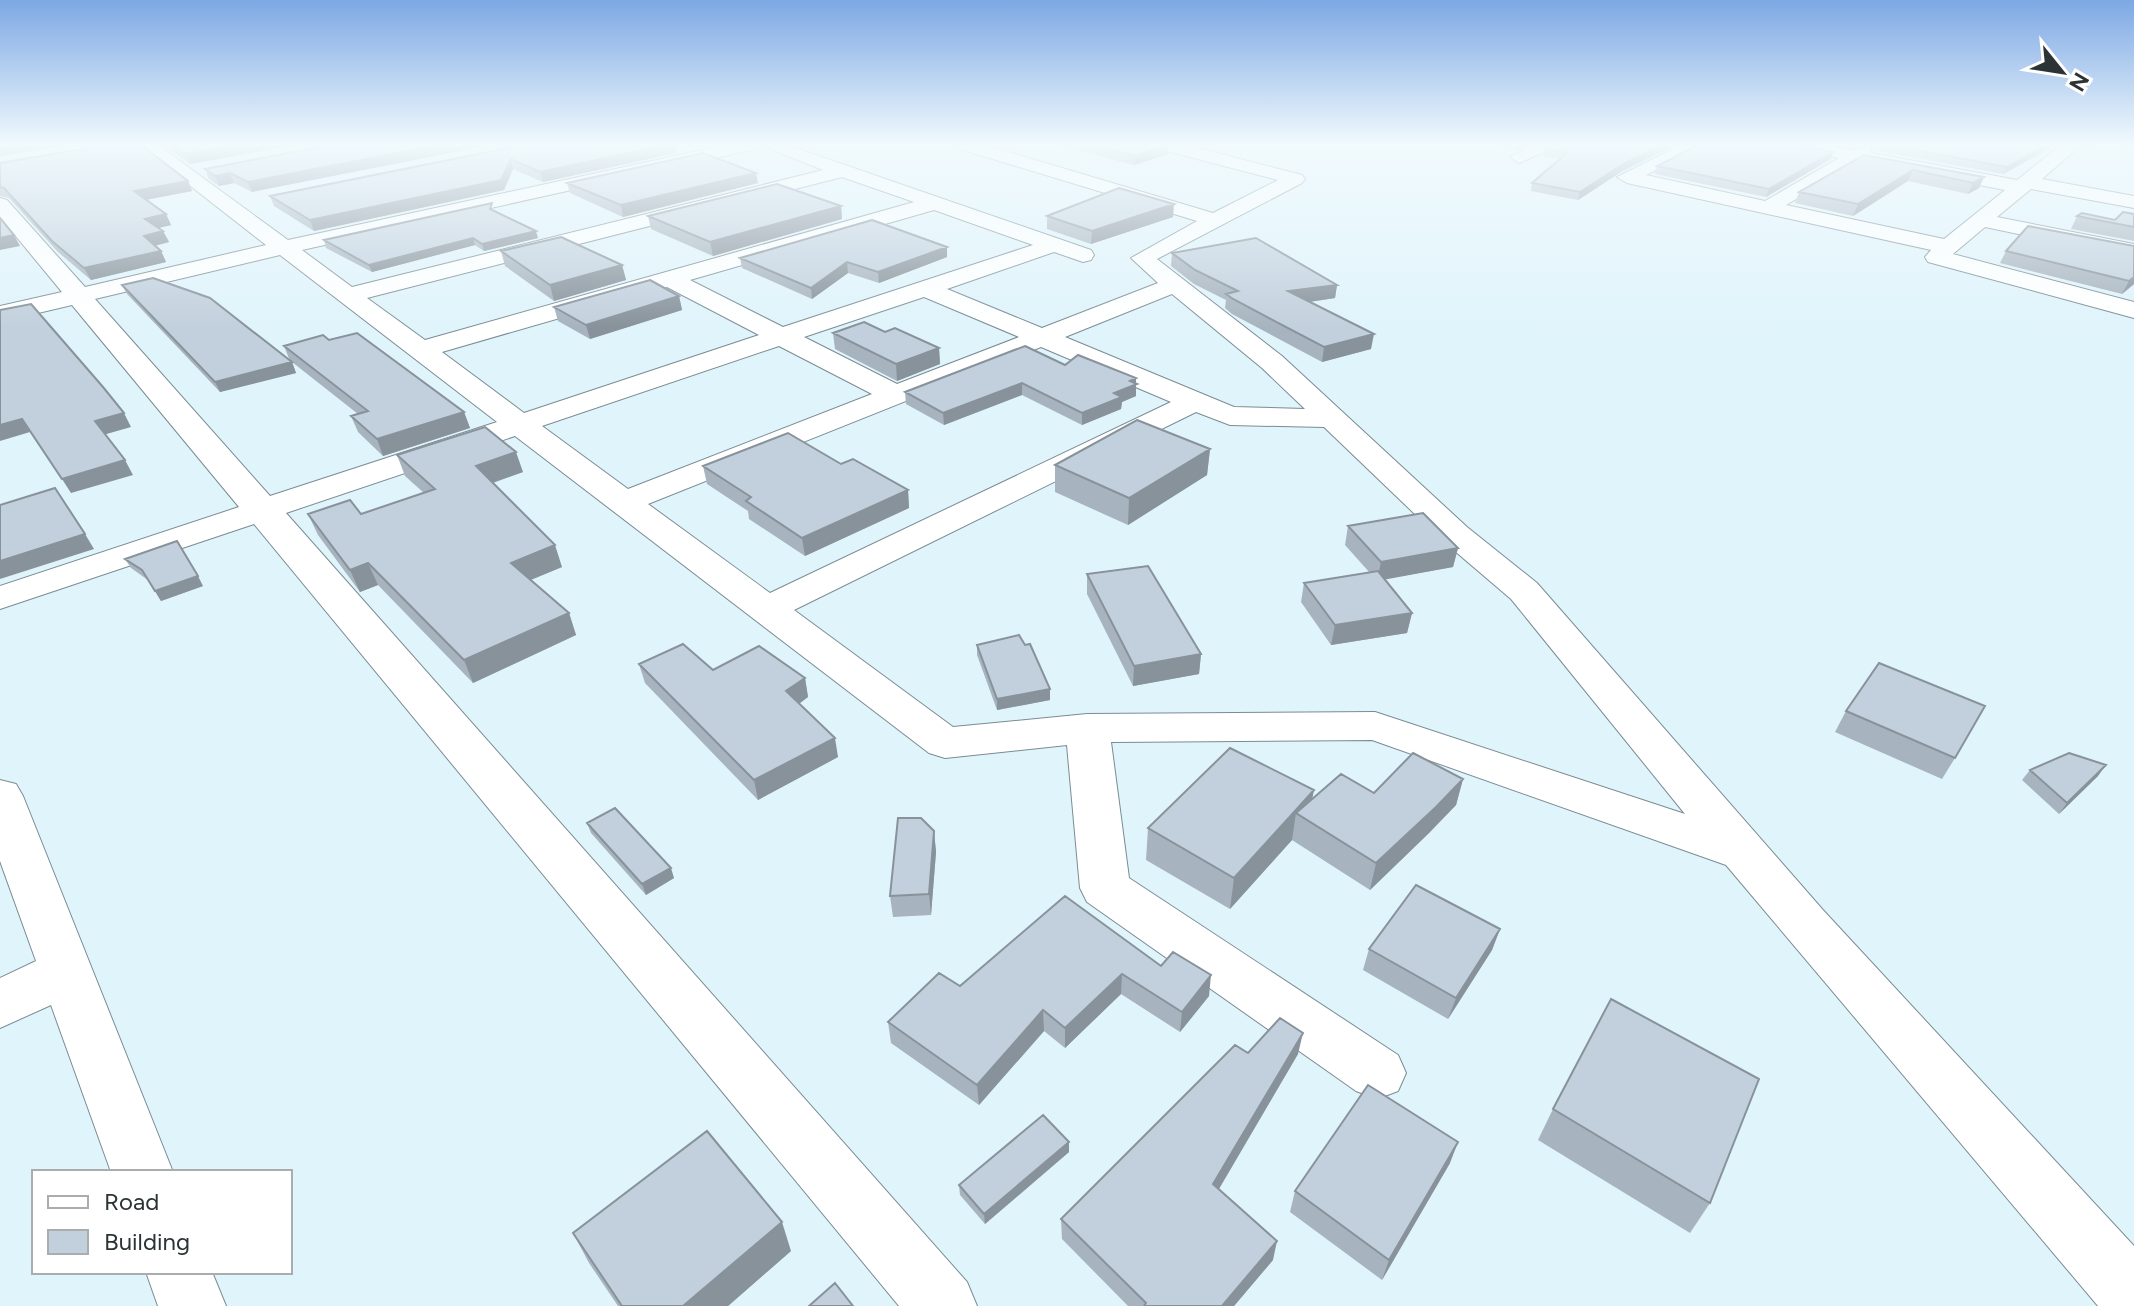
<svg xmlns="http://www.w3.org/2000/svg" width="2134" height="1306" font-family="Figtree,sans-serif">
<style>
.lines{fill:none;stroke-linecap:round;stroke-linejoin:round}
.minor-casing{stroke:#7a8c93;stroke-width:2}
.minor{fill:#fff;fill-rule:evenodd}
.wall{fill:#a7b3be}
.shaded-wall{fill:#88929b}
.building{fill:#c2d0dd;stroke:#88929b;stroke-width:2}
</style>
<rect width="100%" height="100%" fill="#e0f4fb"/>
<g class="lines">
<defs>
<path id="minor" d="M138 145H158L288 240 726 145H760L751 150 302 250 352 287 823 170 761 145H787L1091 250 1094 255 1091 260 1083 262 1054 252 947 289 1042 328 1158 283 1131 258 1197 221 960 149 957 145H985L1213 213 1278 180 1159 149 1156 145H1186L1302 175 1305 179 1302 183 1157 259 1282 356 1467 527 1537 583 1823 910 2134 1246V1306H2098L1726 865 1372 740 1111 742 1129 878 1398 1055 1406 1073 1398 1091 1377 1099 1356 1091 1087 902 1080 888 1067 745 945 758 929 753 515 436 286 513 967 1282 977 1306H899L254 524 0 609V586L239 507 72 305 0 322V306L62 292 0 217V198L7 200 85 287 266 245ZM842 177 914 202 425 340 367 298ZM934 210 1033 245 783 327 690 280ZM280 255 497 422 270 496 95 299ZM667 287 759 335 524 413 442 352ZM1172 294 1262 368 1305 409 1234 407 1065 337ZM924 297 1019 337 897 384 804 337ZM779 346 872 394 628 489 542 426ZM1041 347 1171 402 770 593 648 504ZM1196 412 1230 425 1324 427 1443 541 1511 599 1685 814 1375 712 1087 714 953 727 794 610Z
M1535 145H1560L1519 163 1510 157Z
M1681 145H1705L1646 175 1765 201 1839 158 1792 149 1789 145H1827L1853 150 1870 147 1871 153 2017 180 2061 145H2081L2042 179 2134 196V208L2031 189 1997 217 2134 244V258L1985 227 1953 254 2134 302V318L1928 262 1925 257 1931 250 1627 183 1617 177ZM1859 162 2005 190 1944 239 1786 205Z
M0 780 16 784 23 796 173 1172H111L51 1005 0 1028V978L36 961 0 861Z
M146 1272H212L226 1306H158Z"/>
</defs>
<!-- minor casing -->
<use href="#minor" class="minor-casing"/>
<!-- minor -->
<use href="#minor" class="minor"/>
</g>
<!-- wall -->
<path class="wall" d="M163 145H295L190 164Z
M330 145 252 192 234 183 219 186 209 179 205 169Z
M523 145 676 153 543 182 513 169 504 190 314 231 274 206 270 196Z
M1056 145H1168V154L1134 165Z
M1494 145H1529L1517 150Z
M1552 145 1621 172 1578 200 1531 191 1532 183 1560 159 1543 156 1545 148Z
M1870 145H2056L2003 174 1874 150Z
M2081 145H2095L2087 150 2082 149Z
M2115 145H2134V148Z
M1864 155 1984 177 1979 188 1968 194 1908 181 1853 216 1795 203 1799 192Z
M1831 159 1766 197 1655 174 1657 166Z
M0 163 188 181 192 191 146 200 166 214 171 225 158 228 163 231 169 242 155 246 161 251 166 262 91 280 58 252 9 198 0 196Z
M567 183H758L623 217 570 193Z
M841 206 842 219 713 256 651 229 648 216Z
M494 210 538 238 484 251 475 245 372 272 326 248 324 240Z
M2134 214V241L2071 229 2077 216 2115 220Z
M1047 216 1173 217 1091 244 1047 229Z
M2134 246V284L2122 294 2000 263 2006 251Z
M501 251 622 265 626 280 554 301 505 266Z
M1172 253 1337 285 1335 298 1310 302 1371 349 1322 362 1232 314 1225 308 1226 300 1194 284 1171 266Z
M947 257 879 283 848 273 812 299 742 268 740 258Z
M122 285 290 361 284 346 329 340 464 412 470 428 383 456 358 432 351 416 358 414 292 362 296 373 220 392 127 294Z
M679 296 682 310 590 339 558 321 554 307Z
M885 332 939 348 940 364 897 381 835 349 833 333Z
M1065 365 1136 384V396L1122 402 1121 409 1082 425 1022 395 944 425 906 404 905 392Z
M1210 449 1207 475 1128 525 1055 492V465Z
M397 455 523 472 493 483 562 567 531 580 569 613 576 635 473 683 378 585 360 592 318 535 308 514H361L424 493 405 476Z
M841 464 908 490 909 508 805 556 749 519 748 511 707 484 703 466Z
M1348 526 1458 548 1453 567 1384 579 1412 613 1407 633 1331 645 1301 602 1304 583 1370 573 1345 545Z
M125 559 203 586 161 601 148 580 131 568Z
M1087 574 1201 654 1199 674 1133 686 1087 594Z
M977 645 1050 689V700L997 710 977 655Z
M639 664 805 678 808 697 799 704 838 757 758 800 645 683Z
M1846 711 1955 758 1942 779 1835 732Z
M2030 770 2098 776 2059 814 2022 780Z
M1463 779 1456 805 1429 833 1370 890 1292 840 1230 909 1146 860 1148 828 1312 799 1374 793Z
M587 823 674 878 646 895 591 833Z
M934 831 936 852 931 915 893 917 890 896Z
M1500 929 1492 950 1448 1019 1363 970 1369 949Z
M1161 966 1209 996 1180 1032 1121 994 1065 1048 1044 1031 979 1105 891 1043 888 1022 960 986Z
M1248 1053 1298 1054 1219 1189 1273 1260 1234 1306H1128L1062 1239 1061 1219Z
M1553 1109 1710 1203 1690 1233 1538 1140Z
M1069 1142V1152L985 1224 960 1195 959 1185Z
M1450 1163 1382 1280 1290 1212 1295 1191Z
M573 1233 791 1251 728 1306H618L589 1263Z"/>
<!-- shaded-wall -->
<path class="shaded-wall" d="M4 145H69L0 156V146Z
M238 145H295L190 164 185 154Z
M439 145H491L252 192 248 182Z
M666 145H675L676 153 543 182 540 172Z
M1168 145V154L1134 165 1135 156Z
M1518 145H1529L1517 150Z
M1662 145H1675L1621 172 1578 200 1580 192 1623 164Z
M2046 145H2056L2003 174 2007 167Z
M1833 152 1831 159 1766 197 1769 189Z
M511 159 513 169 504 190 314 231 310 220Z
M1913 170 1908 181 1853 216 1858 204Z
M230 173 234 183 219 186 215 176Z
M756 173 758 183 623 217 621 205Z
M1984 177 1979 188 1968 194 1973 183Z
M188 181 192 191 139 201 134 191Z
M1174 204 1173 217 1091 244 1092 231Z
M841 206 842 219 713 256 710 242Z
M166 214 171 225 150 230 145 219Z
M163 231 169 242 149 247 144 236Z
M536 231 538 238 484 251 482 244Z
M14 235 20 246 0 250V238Z
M473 238 475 245 372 272 369 265Z
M947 247V257L879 283 878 272Z
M161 251 166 262 91 280 84 268Z
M847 262 848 273 812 299 811 288Z
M622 265 626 280 554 301 550 285Z
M2134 277V284L2122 294 2129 281Z
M1337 285 1335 298 1287 305 1288 291Z
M679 296 682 310 590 339 586 325Z
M1374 334 1371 349 1322 362 1324 347Z
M939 348 940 364 897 381 896 364Z
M292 362 296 373 220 392 215 382Z
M1136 378V396L1122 402 1121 409 1082 425V413L1114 393 1130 381Z
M1022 383V395L944 425 943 413Z
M464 412 470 428 383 456 377 439Z
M124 413 131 427 103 435 95 421Z
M22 419 30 432 0 441V425Z
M1210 449 1207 475 1128 525 1129 498Z
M516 452 523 472 483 486 476 466Z
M125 460 133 475 71 493 62 479Z
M908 490 909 508 805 556 802 538Z
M85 534 94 549 0 579V561Z
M555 545 562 567 518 585 511 563Z
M1458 548 1453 567 1377 581 1381 562Z
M368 563 378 585 360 592 350 570Z
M198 576 203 586 161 601 155 591Z
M569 613 576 635 473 683 464 660Z
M1412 613 1407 633 1331 645 1335 625Z
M1201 654 1199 674 1133 686 1134 666Z
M805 678 808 697 789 711 786 691Z
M1050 689V700L997 710V699Z
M835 738 838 757 758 800 754 780Z
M2106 765 2098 776 2059 814 2067 803Z
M1463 779 1456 805 1429 833 1370 890 1376 863Z
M1314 790 1308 821 1296 813 1292 840 1230 909 1234 878Z
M934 831 936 852 931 915 929 894Z
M671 868 674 878 646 895 642 884Z
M1500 929 1492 950 1448 1019 1456 998Z
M1122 974 1121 994 1065 1048V1028Z
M1211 975 1209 996 1180 1032 1182 1012Z
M1043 1010 1044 1031 979 1105 977 1085Z
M1303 1033 1298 1054 1210 1204 1213 1184Z
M1069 1142V1152L985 1224 984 1214Z
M1458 1142 1450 1163 1382 1280 1389 1260Z
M782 1222 791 1251 728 1306H683Z
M1277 1241 1273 1260 1234 1306H1222Z"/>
<!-- building -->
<path class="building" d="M106 145H141L188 181 134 191 166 214 145 219 163 231 144 236 161 251 84 268 52 241 4 188 0 187V163Z
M172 145H238L185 154Z
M330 145H439L248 182 230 173 215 176 205 169Z
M523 145H666L540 172 511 159 501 180 310 220 270 196Z
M1091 145H1168L1135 156Z
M1552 145H1662L1623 164 1580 192 1532 183 1567 153 1545 148Z
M1698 145H1796L1833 152 1769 189 1657 166Z
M1887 145H2046L2007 167Z
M703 153 756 173 621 205 567 183Z
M1864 155 1984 177 1973 183 1913 170 1858 204 1799 192Z
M777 184 841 206 710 242 648 216Z
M1119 188 1174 204 1092 231 1047 216Z
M492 203 490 209 536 231 482 244 473 238 369 265 324 240Z
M2123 212 2134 214V227L2077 216 2082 213 2115 220Z
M0 218 14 235 0 238Z
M872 220 947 247 878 272 847 262 811 288 740 258Z
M2028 226 2134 246V277L2129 281 2006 251Z
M561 237 622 265 550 285 501 251Z
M1256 238 1337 285 1288 291 1374 334 1324 347 1233 299 1226 294 1238 291 1195 270 1172 253Z
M153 278 210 298 292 362 215 382 122 285Z
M650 280 679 296 586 325 554 307Z
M31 304 103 387 124 413 95 421 125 460 62 479 22 419 0 425V310Z
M864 322 885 332 895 328 939 348 896 364 833 333Z
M357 333 464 412 377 439 351 416 368 411 284 346 323 335 329 340Z
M1025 346 1065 365 1078 355 1136 378 1130 381 1137 384 1114 393 1122 397 1082 413 1022 383 943 413 905 392Z
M1137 420 1210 449 1129 498 1055 465Z
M485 427 516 452 476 466 555 545 511 563 569 613 464 660 368 563 350 570 308 514 350 500 361 514 435 489 397 455Z
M788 433 841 464 853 459 908 490 802 538 746 501 751 497 703 466Z
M55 488 85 534 0 561V505Z
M1423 513 1458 548 1381 562 1348 526Z
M177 541 198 576 155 591 142 570 125 559Z
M1148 566 1201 654 1134 666 1087 574Z
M1378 571 1412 613 1335 625 1304 583Z
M1019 635 1025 645 1030 644 1050 689 997 699 977 645Z
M683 644 713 670 759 646 805 678 786 691 835 738 754 780 639 664Z
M1879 663 1985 706 1955 758 1846 711Z
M1230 748 1314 790 1234 878 1148 828Z
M1413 753 1463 779 1436 807 1376 863 1296 813 1341 774 1374 793Z
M2069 753 2106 765 2067 803 2030 770Z
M615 808 671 868 642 884 587 823Z
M898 818H921L934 831 929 894 890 896Z
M1416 885 1500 929 1456 998 1369 949Z
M1065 896 1161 966 1173 952 1211 975 1182 1012 1122 974 1065 1028 1043 1010 977 1085 888 1022 939 973 960 986Z
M1611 999 1759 1079 1710 1203 1553 1109Z
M1280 1018 1303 1033 1213 1184 1277 1241 1222 1306H1144L1146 1303 1061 1219 1235 1045 1248 1053Z
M1368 1085 1458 1142 1389 1260 1295 1191Z
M1043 1115 1069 1142 984 1214 959 1185Z
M707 1131 782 1222 683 1306H622L573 1233Z
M835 1283 853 1306H809Z"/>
<!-- sky -->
<linearGradient id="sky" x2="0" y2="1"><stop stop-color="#7da8e4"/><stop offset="0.44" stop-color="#f1fafd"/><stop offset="1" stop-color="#f1fafd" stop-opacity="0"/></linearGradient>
<rect width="2134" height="328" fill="url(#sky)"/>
<!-- legend -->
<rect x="32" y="1170" width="260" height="104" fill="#ffffff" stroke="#aaadae" stroke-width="2"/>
<rect x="48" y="1196" width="40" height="12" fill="#ffffff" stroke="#aaadae" stroke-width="2"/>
<text x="104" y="1210" font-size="24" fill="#2b3335">Road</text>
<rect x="48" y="1230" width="40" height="24" fill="#c2d0dd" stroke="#aaadae" stroke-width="2"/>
<text x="104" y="1250" font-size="24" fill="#2b3335">Building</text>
<!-- north arrow -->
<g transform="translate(2062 72) rotate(120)" stroke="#ffffff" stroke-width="6" paint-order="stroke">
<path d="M0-6L14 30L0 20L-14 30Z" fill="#2b3335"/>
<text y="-12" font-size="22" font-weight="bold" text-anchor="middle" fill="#2b3335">N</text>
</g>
</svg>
